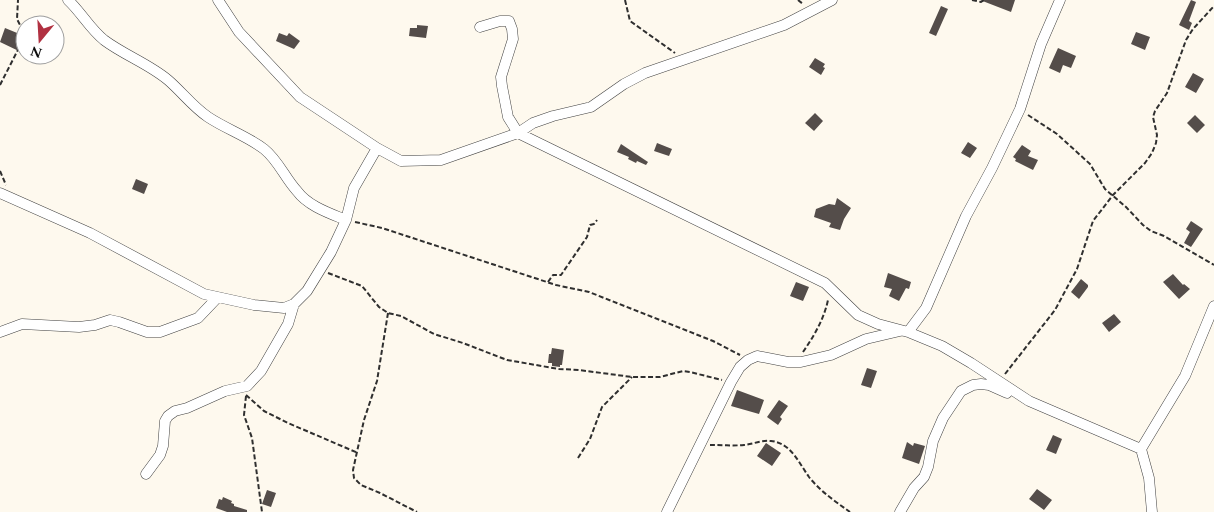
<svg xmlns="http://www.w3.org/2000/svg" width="1214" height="512" font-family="Spectral,serif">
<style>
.building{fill:#544d4a}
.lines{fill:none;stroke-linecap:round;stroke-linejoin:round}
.minor-casing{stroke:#404040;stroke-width:11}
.path{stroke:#2f2f2f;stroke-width:2;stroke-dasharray:5 2.5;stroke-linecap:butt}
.minor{stroke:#fff;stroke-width:10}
</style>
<rect width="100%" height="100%" fill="#fef9ee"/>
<!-- building -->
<path class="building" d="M980 0H1015L1011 12Z
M1191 0 1196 2 1189 21 1192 23 1189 30 1179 25Z
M941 6 948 9 936 36 929 33Z
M417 25 428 26 426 38 409 36 410 28H417Z
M5 28 22 35 19 43 25 46V54L0 42Z
M1136 32 1150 37 1145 50 1131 44Z
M279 33 287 36 289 33 300 41 294 49 276 41Z
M1058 48 1076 56 1071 68 1063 65 1060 73 1049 68Z
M815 58 825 64 823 67 825 68 821 75 809 67Z
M1193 73 1204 79 1196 93 1185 87Z
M815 113 823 121 814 131 805 123Z
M1195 115 1205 125 1197 133 1187 123Z
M968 142 977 148 970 158 961 153Z
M657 143 672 149 669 156 654 151Z
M621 144 648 162 646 165 637 161 636 163 628 159 629 157 617 152Z
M1022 145 1031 151 1028 156 1038 160 1033 170 1015 161 1016 159 1013 157Z
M136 179 148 184 144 194 132 189Z
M837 198 851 208 844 219 840 230 829 227 831 223 814 217 816 209 829 204 835 205Z
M1191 221 1203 229 1191 247 1184 243 1190 232 1186 229Z
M888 273 911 282 909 289 906 288 899 301 889 296 892 289 884 287Z
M1173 274 1183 285 1184 284 1190 289 1179 299 1163 282Z
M1081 279 1088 285V287L1079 299 1071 292Z
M796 282 809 287 803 301 790 296Z
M1114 314 1121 322 1109 332 1102 323Z
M552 348 564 350 562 365H560V367L552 366V363H548L549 354H551Z
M867 368 877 371 871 388 861 385Z
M737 390 764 400 759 414 731 406Z
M779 400 788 406 780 417 782 419 778 425 767 417Z
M1053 435 1062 439 1056 454 1046 450Z
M907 442 913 446 914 443 925 446 919 464 902 458Z
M766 443 781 453 772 466 757 456Z
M1037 489 1052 500 1044 510 1029 499Z
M267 490 276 493 271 507 262 504Z
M223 497 232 501 231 503 234 504V506L247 510V512H227L216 508 219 499 222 500Z"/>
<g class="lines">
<defs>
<path id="minor" d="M68 0C81 12 90 29 104 40 124 55 149 64 168 80 182 92 193 107 208 117 226 129 247 136 264 149 278 160 285 178 297 191 308 206 329 213 346 220
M218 0 239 32 300 97 377 148 401 161 441 160 518 133 825 283 858 315 878 324 908 332 942 346 971 363 1029 401 1141 449
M480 27 500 21H509L512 29 513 39 501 77 502 86 508 117 518 133 533 123 553 116 591 107 624 84 645 73 784 25 832 0
M0 193 90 233 204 294 254 305 284 308 294 304 307 291 331 252 346 220 354 188 377 148
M0 332 22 324 79 327 95 325 110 320 119 322 147 332H160L198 318 217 298
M908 332 926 308 966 216 992 168 1020 109 1041 44 1060 0
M146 474 160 455 163 446 165 421 168 416 175 411 187 408 225 391 247 386 261 371 288 324 294 304
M667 512 731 382 740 367 748 360 757 356 788 362H801L831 355 866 339 900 331
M900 512 914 488 924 477 928 467 933 441 943 418 961 391 973 385 981 384 989 385 1007 393
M1152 512 1149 478 1141 449 1185 376 1214 306"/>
</defs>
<!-- minor casing -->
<use href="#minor" class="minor-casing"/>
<!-- path -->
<path class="path" d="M625 0 630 21 675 53
M798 0 803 4
M972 0 981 2 984 0
M0 85 24 38 25 35 17 19 18 0
M1028 115 1057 134 1090 164 1105 189 1126 207 1143 225 1151 231 1164 236 1214 265
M0 171 6 185
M355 222 382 228 556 285 589 292 713 341 740 355
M328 273 362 286 379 307 388 313 401 316 434 334 463 343 507 360 559 369 579 370 632 377H660L683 371 690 372 722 380
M548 282 553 275H561L587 237 590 225 594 224 597 220
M388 313 377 381 364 420 353 470 354 478 361 485 380 493 417 512
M803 352C814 336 824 319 828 300
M1005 374 1055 310 1077 269 1093 221 1113 195 1145 163 1152 153 1156 143 1157 135 1153 117 1155 111 1167 93 1186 40 1193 29 1214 6
M246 395 264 411 288 423 358 453
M246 396 244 415 252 438 262 512
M710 445C721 445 733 446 744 445 753 444 762 440 771 441 791 443 799 463 809 477 820 491 836 502 850 512
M578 458 590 439 602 407 632 377"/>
<!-- minor -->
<use href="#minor" class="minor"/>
</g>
<!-- north arrow -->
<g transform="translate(40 40) rotate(198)"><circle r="24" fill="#ffffff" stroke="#9e9e9e"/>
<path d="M0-4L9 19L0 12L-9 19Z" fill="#b13141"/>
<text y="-8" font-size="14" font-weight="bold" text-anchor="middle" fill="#0d0d0d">N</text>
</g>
</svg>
